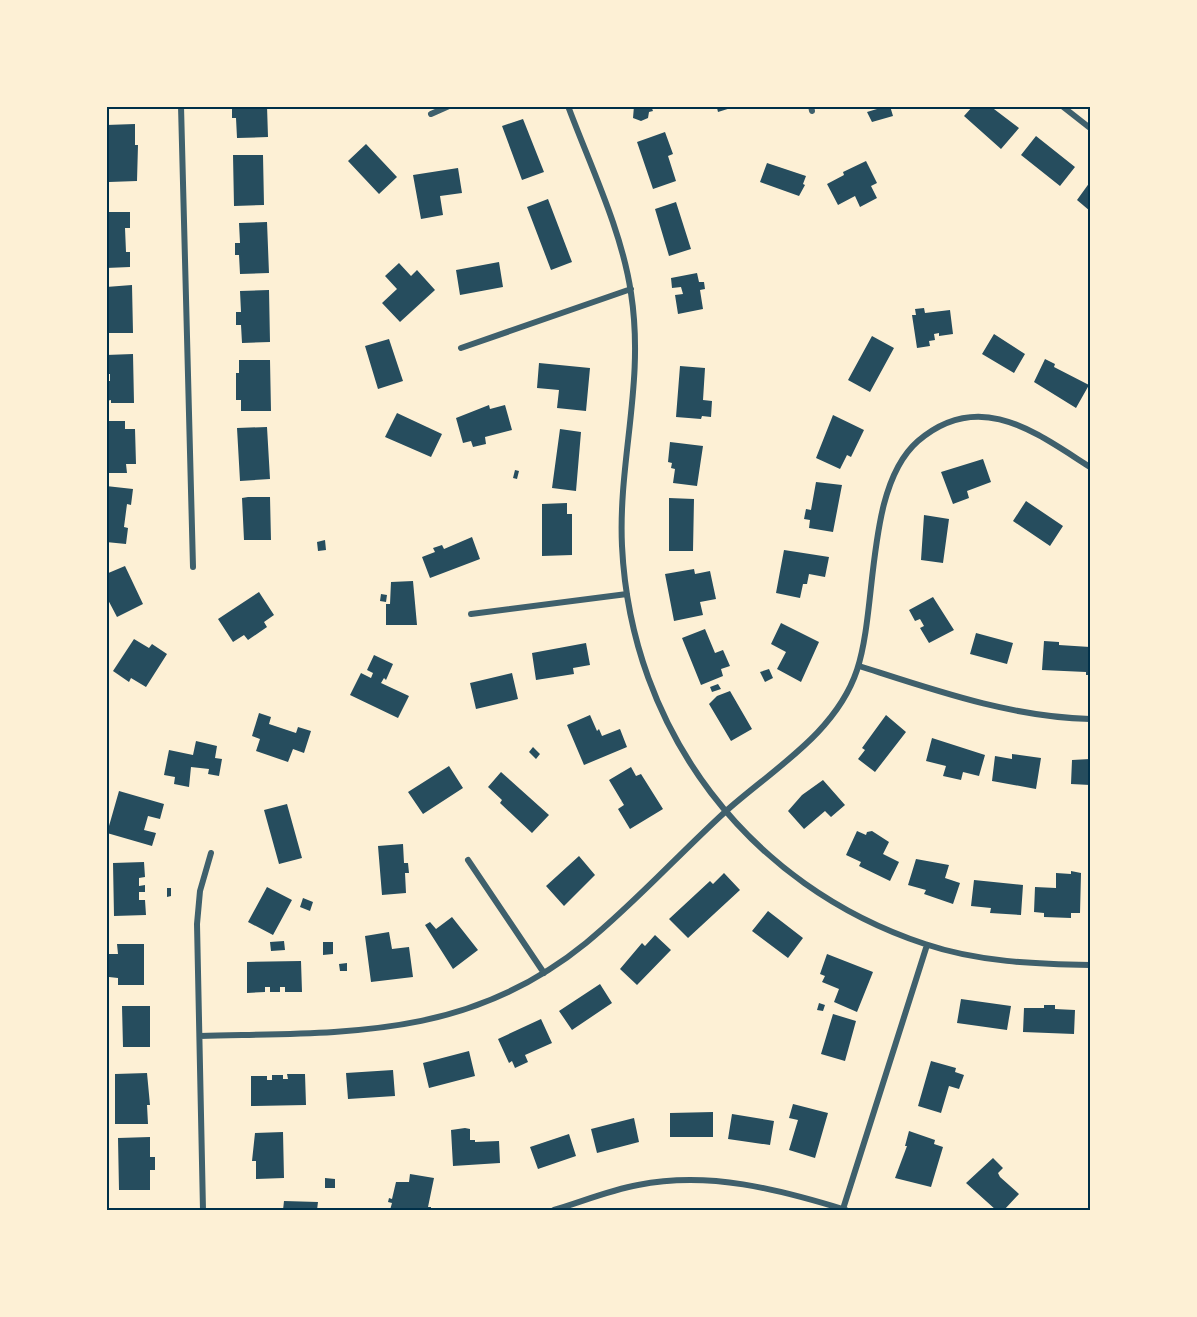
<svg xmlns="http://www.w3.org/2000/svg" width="1197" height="1317" font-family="Lora,serif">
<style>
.building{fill:#264d5e}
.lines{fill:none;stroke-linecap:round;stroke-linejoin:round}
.minor{stroke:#3f606c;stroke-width:6}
.neatline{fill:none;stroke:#003049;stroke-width:2}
</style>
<rect width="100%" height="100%" fill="#fdf0d5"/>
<!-- building -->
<path class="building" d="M232 106H267L268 137 237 138 236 118H232Z
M634 106H651L653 111 649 112 648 118 641 121 633 118Z
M721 106H734V107L718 112 717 108Z
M876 106H890L893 116 872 122 867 112 877 109Z
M973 106H990L1019 128 1001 149 964 116Z
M523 119 544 172 522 180 502 126Z
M135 124V145H138L137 181 109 182 106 125Z
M665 132 673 154 668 156 676 181 653 189 637 142Z
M1036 136 1075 167 1060 186 1021 155Z
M366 144 397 177 379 194 348 161Z
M233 155H263L264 205 234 206Z
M866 161 877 183 871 186 877 198 860 207 855 196 838 205 827 184 844 175 843 172Z
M767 163 806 176 803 184 805 185 799 196 760 182Z
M458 168 462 193 440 196 443 215 421 219 413 175Z
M1090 182V211L1077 200Z
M548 199 572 262 551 270 527 207Z
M676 202 691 249 669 256 655 209Z
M106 212H130V228H125L126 252H130V267L106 268Z
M267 222 269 273 240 274 239 255H235V243H240L239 223Z
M499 262 503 287 460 295 456 270Z
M399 263 411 276 417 270 435 290 400 322 382 303 397 289 385 276Z
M697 273 699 282H704L705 289 700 290 703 309 678 314 675 295 683 294 681 287 672 288 671 278Z
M132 285 133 333H108L106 287Z
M269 290 270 342 242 343 241 325H236V312H241L240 291Z
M924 308 925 313 950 310 953 334 939 336V333L934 334 935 340 929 341 930 346 917 348 912 315H916L915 309Z
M994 334 1025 354 1014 373 982 354Z
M872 336 894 348 870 392 848 380Z
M389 339 403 381 378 389 365 346Z
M133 354 134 403H111V400L106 401V381H110V374H106V355Z
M1045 359 1055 364 1054 367 1089 385 1076 408 1034 382Z
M239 360H270L271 411H241V400H236V373H239Z
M539 363 590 368 586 411 557 408 559 390 537 388Z
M680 366 705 368 703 400 712 401 711 417 702 416 701 419 676 417Z
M489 405 490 409 505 405 512 430 485 437 486 444 473 447 471 441 463 443 456 418Z
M397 413 442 434 431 457 385 437Z
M833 415 864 430 851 457 847 455 840 469 816 458Z
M106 421H125V429H135L136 464H126L127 473H106Z
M267 427 270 479 240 481 237 428Z
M560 429 581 432 576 491 552 488Z
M670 442 703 446 697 486 673 483 675 469 671 468 672 463 668 462Z
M983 459 991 482 967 491 969 498 953 504 941 472Z
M515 470 519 471 517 479 513 478Z
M816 482 842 485 833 532 809 528 810 520 804 519 806 509 811 510Z
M106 486 133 489 131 505 127 504 124 527 128 528 126 544 106 542Z
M248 497H270L271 540H244L242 498Z
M669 498 694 499 693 551H669Z
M1026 501 1063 526 1050 546 1013 521Z
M567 503V514H572V555L542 556V504Z
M924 515 949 519 943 563 921 560Z
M472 537 480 559 430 578 422 557 435 552 433 548 442 545 444 549Z
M325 540 326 550 318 551 317 542Z
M784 550 829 557 825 577 809 574 807 584H803L800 598 776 593Z
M125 566 143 604 117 617 106 596V574Z
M694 569 695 574 710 571 716 599 700 602 703 615 674 621 665 574Z
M413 581 417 625H386V604H390L391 582Z
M259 592 274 615 264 622 267 627 248 640 244 635 233 642 218 619Z
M381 594 387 595 386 602 380 601Z
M933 597 954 630 929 643 920 628 924 626 920 619 915 621 909 610Z
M781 623 819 642 801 682 777 669 786 652 771 644Z
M705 629 715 653 723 650 730 666 721 669 723 676 701 685 682 638Z
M976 633 1013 643 1007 664 970 654Z
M134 639 149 648 152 644 167 654 146 687 131 678 129 682 113 671Z
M1044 641 1059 642V645L1090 647V675H1086V672L1042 670Z
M586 643 590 665 573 668 574 674 536 680 532 653Z
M374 655 393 664 386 680 384 678 381 683 409 696 398 718 350 695 361 673 371 678 373 673 367 670Z
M769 669 773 678 765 682 760 672Z
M512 673 518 699 476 709 470 683Z
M718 684 721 689 712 692 710 687Z
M730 691 752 729 731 741 709 704 717 696Z
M259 713 271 717 269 724 296 733 298 727 311 731 304 753 293 749 288 762 256 751 260 739 252 736Z
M590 715 597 731 599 729 602 736 620 729 627 747 584 765 567 725Z
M886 715 906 732 875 772 858 759 865 750 862 748Z
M932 738 985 755 979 776 963 772 961 780 943 776 946 766 926 761Z
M196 741 217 746 215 758 222 759 219 776 208 774 209 769 191 767 189 787 174 784 175 777 164 775 169 750 193 755Z
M533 747 540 754 536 759 529 752Z
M1012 754 1041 758 1036 789 992 781 995 756 1012 759Z
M1090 759V785L1071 784 1072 760Z
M449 766 463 788 423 814 408 792Z
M631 767 636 776 641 774 663 809 630 829 618 809 624 805 609 780Z
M501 772 549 815 532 833 500 803 502 800 488 787Z
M823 780 845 805 831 817 825 811 804 829 788 811 802 795Z
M119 791 164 804 160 819 148 816 144 830 156 833 152 846 107 833Z
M287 804 302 858 279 864 264 810Z
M857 831 866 835 867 832 872 831 889 842 883 854 899 862 890 881 859 866 861 862 846 855Z
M403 844 404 863H408L409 873H405L406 893 382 895 378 846Z
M579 856 595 875 564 906 546 886Z
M916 859 949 865 945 878 960 883 953 904 924 894 926 890 908 885Z
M144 862 145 877 139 878V886L145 885V892H139V900H145L146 915 114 916 113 863Z
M1071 871 1081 873 1080 913H1071V918L1044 917V913L1034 912 1035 887 1056 888V873L1071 874Z
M724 873 740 890 688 938 669 919 710 881 713 884Z
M974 880 1023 885 1021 915 990 913 991 908 971 906Z
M267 887 292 900 273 935 248 922Z
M167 888H171V896L167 897Z
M303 898 313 902 310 911 300 907Z
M768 911 803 938 788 958 752 931Z
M452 917 478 950 453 969 425 925 430 922 436 929Z
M389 932 392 949 409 947 413 977 371 982 365 936Z
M655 935 671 950 637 985 620 969 642 943 645 946Z
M284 941 285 950 271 951 270 942Z
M323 942H333V954L323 955Z
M117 944H144V985H118V978L109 977V954H118Z
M827 954 873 972 857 1012 834 1002 839 989 822 982 825 976 820 974Z
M301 961 302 992H285V987H280V992H270V987H265V992L247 993V962Z
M347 963V971H340L339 964Z
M600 984 612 1003 572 1030 559 1011Z
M961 999 1011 1006 1007 1030 957 1023Z
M819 1003 825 1005 823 1011 817 1010Z
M1044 1005H1055V1009L1075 1010 1074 1034 1023 1032 1024 1008H1044Z
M122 1006H150V1047H123Z
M833 1014 856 1021 845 1061 821 1054Z
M541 1019 552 1043 525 1055 528 1062 515 1068 512 1061 509 1063 498 1039Z
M469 1051 475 1076 429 1088 423 1063Z
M931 1061 956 1068 955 1072 964 1075 959 1089 949 1086 941 1113 918 1106Z
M393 1070 395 1096 348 1099 346 1073Z
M147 1073 150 1105H147L148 1124H115V1074Z
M287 1074H305L306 1105 251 1106V1076H267V1080H272V1075H283V1079H288Z
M793 1104 828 1113 815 1158 789 1150 798 1120 789 1118Z
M713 1112V1137H670V1113Z
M732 1114 774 1121 770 1145 728 1139Z
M634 1118 639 1142 597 1153 591 1129Z
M465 1128 470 1129V1140H475V1142L499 1141 500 1163 453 1166 451 1130Z
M909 1131 935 1140 934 1144 943 1147 931 1187 895 1178 907 1146H905Z
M283 1132 284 1178 256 1179V1161H252L255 1133Z
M569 1134 576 1156 538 1169 530 1147Z
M150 1137V1157H155V1170H150V1190H119L118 1138Z
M993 1158 1003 1168 998 1173 1000 1177 1019 1194 1004 1210H996L966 1183Z
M410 1174 434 1178 428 1207H431V1210H390L392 1203 388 1202 389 1198 392 1199 396 1182H409Z
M325 1178 335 1179V1188H325Z
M284 1201 318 1202 317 1210H283Z"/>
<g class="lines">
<!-- minor -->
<path class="minor" d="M181 106 193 567
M568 106C590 165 622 231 631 293 645 383 618 460 622 546 631 731 749 886 925 944 978 962 1035 964 1090 965
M811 106 812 111
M1062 106 1090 128
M431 114 449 106
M461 348 631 289
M471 614 627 594
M859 666C934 690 1010 717 1090 719
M468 860 544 973
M200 1036C344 1032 467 1040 586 943 635 903 678 855 725 812 773 769 836 733 857 670 878 607 865 487 918 441 980 388 1036 433 1090 467
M843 1209 927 945
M203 1210 197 924 200 891 211 853
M554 1210C581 1202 610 1190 638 1185 709 1171 778 1189 846 1210"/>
</g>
<!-- border -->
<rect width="1197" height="1317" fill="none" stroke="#fdf0d5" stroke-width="216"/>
<rect x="108" y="108" width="981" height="1101" class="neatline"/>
</svg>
